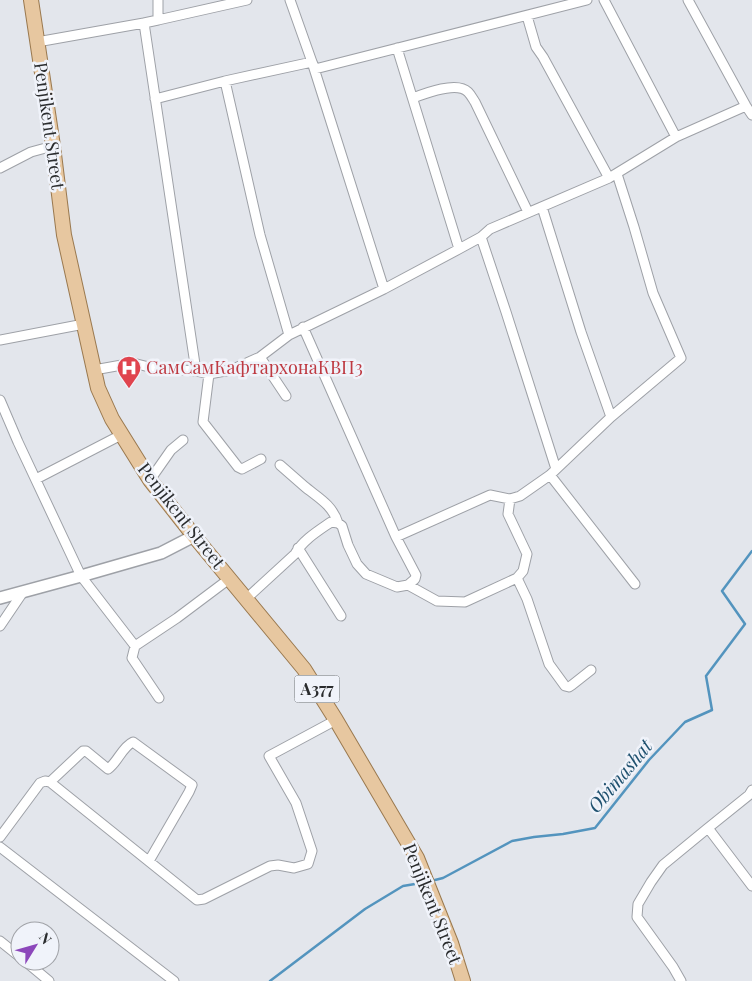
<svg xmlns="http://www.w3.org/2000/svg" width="752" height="981" font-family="'Playfair Display',serif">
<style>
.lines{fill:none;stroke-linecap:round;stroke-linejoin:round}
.stream{stroke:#5394be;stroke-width:2.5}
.street-casing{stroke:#9ea1a7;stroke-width:11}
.secondary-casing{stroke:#9ea1a7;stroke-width:14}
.primary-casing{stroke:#9a794f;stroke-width:16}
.street{stroke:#fff;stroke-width:9}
.secondary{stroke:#fff;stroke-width:11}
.primary{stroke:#e7c7a0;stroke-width:14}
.labels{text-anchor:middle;stroke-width:5;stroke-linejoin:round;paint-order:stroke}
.shield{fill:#f0f3fa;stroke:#65686b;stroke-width:1}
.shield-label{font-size:16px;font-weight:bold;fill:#2a2c2e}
.street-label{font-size:18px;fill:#2a2c2e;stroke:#f0f3fa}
.health-label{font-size:18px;fill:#be3a42;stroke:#f0f3fa;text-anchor:start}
.water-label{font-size:19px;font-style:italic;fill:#1f516f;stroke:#f0f3fa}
</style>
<rect width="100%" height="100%" fill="#e3e6ec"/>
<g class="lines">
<!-- stream -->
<path class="stream" d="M431 881 443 878 512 841 534 837 563 834 595 828 649 760 685 722 712 710 706 676 745 624 722 591 752 551
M270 981 365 909 403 886 421 883"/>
<defs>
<path id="street" d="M158 0V20L144 23 196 371
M290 0 312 62 384 289
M604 0 676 137
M688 0 746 106 752 115
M527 16 536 47 543 57 609 178
M158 20 247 0
M37 42 144 23
M397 48 459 249
M225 81 260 235 289 335
M413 98C426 93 457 81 468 92 471 95 473 99 475 102L528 212
M155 99 225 81 312 62 315 69 587 0
M0 168 31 152 53 146
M542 207 581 332 611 417
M481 237 506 312 556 469
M303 327 396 537 490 495 510 499 520 496 550 475 611 417 681 358 653 293 634 227 617 174
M0 340 84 324
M260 357 286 396
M94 370 133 363 153 368 196 371 209 374 231 370 260 357 289 335 384 289 459 249 481 237 490 229 609 178 676 137 746 106
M209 374 203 422 238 467 242 469 261 459
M0 400 18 442 81 576 135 646 177 618 229 579
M280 465C288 472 296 479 304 486 317 497 332 504 338 523
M550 475 635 584
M36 479 121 435
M150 480 171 450 183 440
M298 548 341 616
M517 578 527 599 549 664 565 686 569 687 572 685 591 670
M408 585 437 601 465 602 517 578 523 571 527 554 508 514 510 499
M246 599 295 554C303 540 318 531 331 522L338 523 342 526 348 545 357 564 366 574 397 587 408 585 415 579 416 575 396 537
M0 626 23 592
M135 646 132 658 159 698
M50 782 197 900 204 899 270 866 278 865 294 868 308 864 312 851 296 803 269 756 336 720
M752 790 749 795 708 828 752 886
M0 837 40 783 45 781 50 782 83 751H86L108 769C118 762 122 747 133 742L192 785 189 792 149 861
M0 847 174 981
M0 941 20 957
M25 961 49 981
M681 981 673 967 637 917 638 904 651 882 663 865 708 828"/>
<path id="secondary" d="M0 598 81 576 161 553 194 536"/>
<path id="primary" d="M31 0 53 146 64 235 98 388 112 419 150 480 194 536 304 669 336 720 417 858 451 943 463 981"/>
</defs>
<!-- street casing -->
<use href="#street" class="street-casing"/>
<!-- secondary casing -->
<use href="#secondary" class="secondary-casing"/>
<!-- primary casing -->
<use href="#primary" class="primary-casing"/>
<!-- street -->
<use href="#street" class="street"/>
<!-- secondary -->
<use href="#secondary" class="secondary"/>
<!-- primary -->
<use href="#primary" class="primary"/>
</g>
<!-- icons -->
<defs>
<symbol id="hospital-pin" viewBox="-11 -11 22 30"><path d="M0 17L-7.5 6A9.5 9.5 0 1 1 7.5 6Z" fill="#e0444e" stroke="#f0f3fa"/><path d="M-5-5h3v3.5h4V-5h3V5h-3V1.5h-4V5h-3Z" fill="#fff"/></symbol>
</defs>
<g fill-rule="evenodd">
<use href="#hospital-pin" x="115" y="354" width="28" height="38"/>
</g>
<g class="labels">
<!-- shield labels -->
<rect class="shield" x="294.5" y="675.5" width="45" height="27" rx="4"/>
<g class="shield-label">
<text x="317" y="695">A377</text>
</g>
<!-- street labels -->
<g class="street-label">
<text transform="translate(49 126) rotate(82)" y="6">Penjikent Street</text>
<text transform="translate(181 516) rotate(52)" y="6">Penjikent Street</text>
<text transform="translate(432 904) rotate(68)" y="6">Penjikent Street</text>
</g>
<!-- health labels -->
<g class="health-label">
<text x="146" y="374">СамСамКафтархонаКВП3</text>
</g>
<!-- water labels -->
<g class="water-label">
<text transform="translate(620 776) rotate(-50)" y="7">Obimashat</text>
</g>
</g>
<!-- north arrow -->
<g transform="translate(35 946) rotate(53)"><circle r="24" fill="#f0f3fa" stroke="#a1a3a8"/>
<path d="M0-4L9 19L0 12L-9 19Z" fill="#8c47bb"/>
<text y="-8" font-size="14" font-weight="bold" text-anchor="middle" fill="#2a2c2e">N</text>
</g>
</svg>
